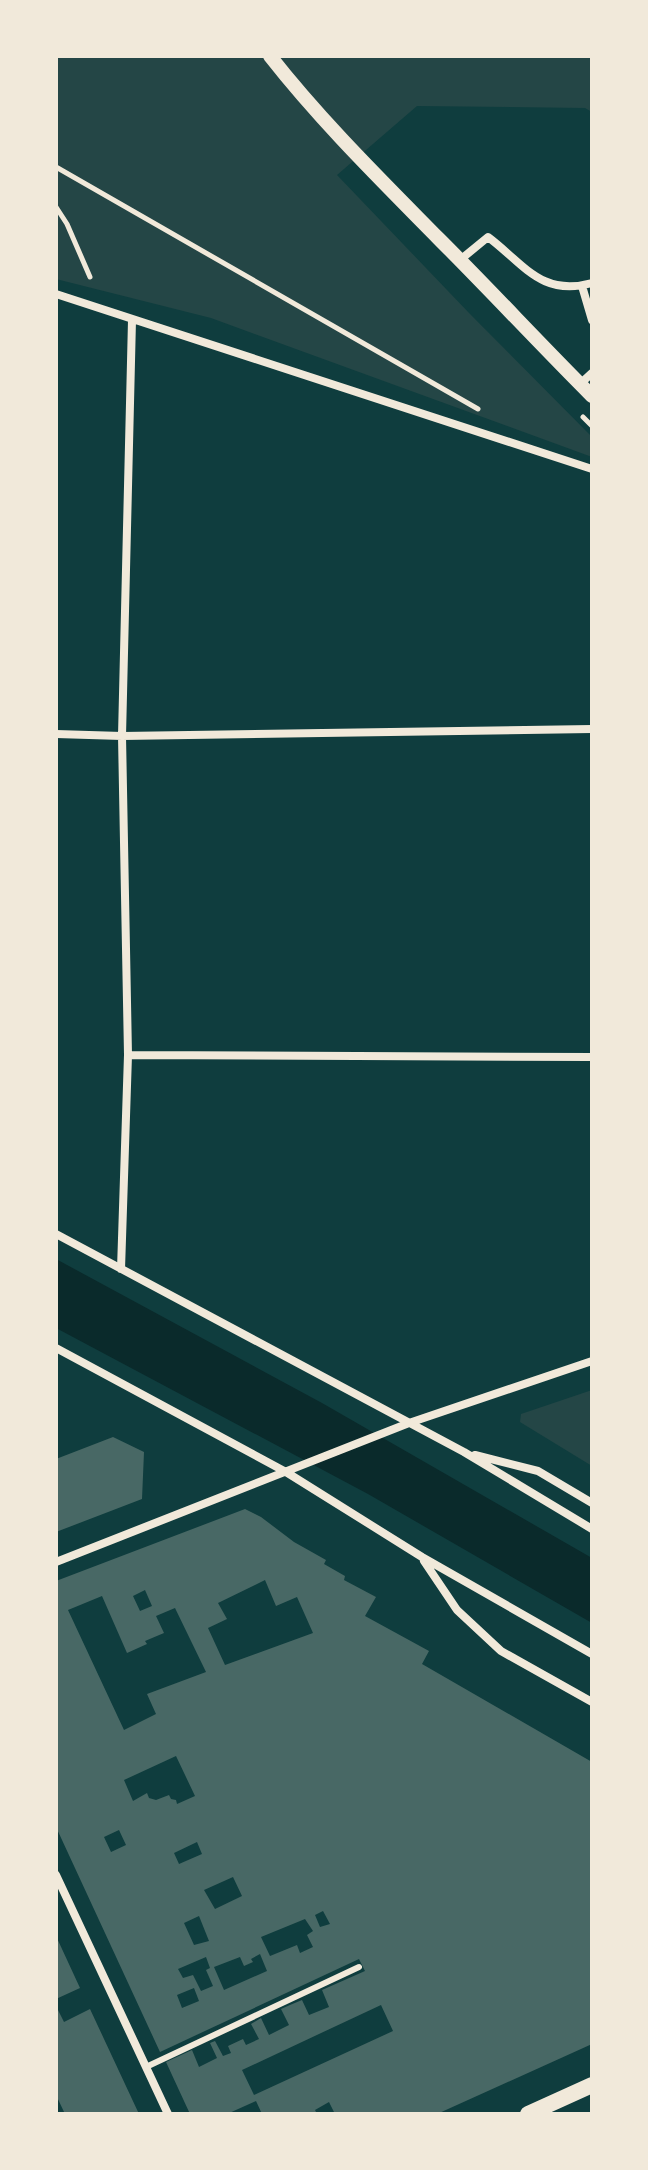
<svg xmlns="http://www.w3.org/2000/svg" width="648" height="2170" font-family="'Alegreya Sans',sans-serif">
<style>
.green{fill:#244646}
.water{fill:#0a2a2b}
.building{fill:#486865;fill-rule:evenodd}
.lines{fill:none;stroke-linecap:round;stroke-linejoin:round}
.path{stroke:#f1e9da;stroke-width:5}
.service{stroke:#f1e9da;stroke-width:6}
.minor{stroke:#f1e9da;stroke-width:8}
.tertiary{stroke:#f1e9da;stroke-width:14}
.secondary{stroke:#f1e9da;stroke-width:16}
</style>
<rect width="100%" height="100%" fill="#0f3d3e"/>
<!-- green -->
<path class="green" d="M56 56H592V112L585 108 417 106 337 175 470 314 592 437V457L211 318 56 279Z
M592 1390V1466L520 1422 521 1414Z"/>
<!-- water -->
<path class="water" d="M56 1259 322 1403 592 1558V1623L368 1494 56 1328Z"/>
<!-- building -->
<path class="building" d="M113 1437 144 1452 142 1499 56 1532V1459Z
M245 1509 261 1517 294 1542 326 1560 324 1564 345 1576 344 1580 376 1597 365 1616 429 1651 422 1664 592 1762V2044L437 2114H335L329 2102 315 2110 317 2114H262L256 2101 227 2114H190L166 2062 192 2050 199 2067 217 2058 210 2043 215 2041 223 2056 231 2053 228 2046 243 2039 246 2045 259 2039 251 2024 261 2018 269 2035 289 2025 281 2009 290 2005 302 2000 309 2015 329 2007 322 1990 365 1971 359 1959 160 2052 56 1827V1581ZM265 1580 276 1606 297 1597 313 1633 225 1665 208 1628 227 1619 218 1603ZM145 1590 152 1606 140 1611 133 1596ZM102 1596 127 1653 147 1644 145 1641 164 1633 156 1616 175 1608 206 1672 147 1694 156 1714 124 1730 68 1610ZM176 1756 195 1796 177 1804 176 1800 171 1799 169 1795 156 1800 149 1798 147 1793 133 1801 124 1780ZM119 1830 126 1845 111 1852 104 1837ZM197 1842 202 1854 179 1864 174 1853ZM233 1877 242 1896 215 1909 204 1890ZM323 1911 330 1924 320 1927 315 1915ZM199 1916 209 1941 194 1945 184 1923ZM305 1919 313 1931 307 1935 313 1947 300 1953 297 1945 270 1956 261 1937ZM260 1954 267 1971 224 1990 214 1967 240 1957 244 1966 253 1962 251 1959ZM206 1957 210 1968 206 1970 213 1986 201 1991 193 1975 183 1978 178 1969ZM194 1988 199 2001 182 2008 177 1995ZM381 2005 393 2031 254 2095 242 2070Z
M56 1936 80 1988 56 1999Z
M56 2006 64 2022 90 2009 139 2114H65L56 2095Z"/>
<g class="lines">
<!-- path -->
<path class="path" d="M56 167 478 409
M56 207 67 224 90 277
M583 417 592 426"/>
<!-- service -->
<path class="service" d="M146 2067 359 1967"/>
<!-- minor -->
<path class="minor" d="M460 260 488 237C524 264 541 297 592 283
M582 286 592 320
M56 294 592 469
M580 384 592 373
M56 734 122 736 592 729
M128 1055 592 1057
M56 1234 464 1452 592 1529
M121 1269 128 1055 122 736 132 320
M56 1348 286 1472 422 1557 592 1654
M475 1455 538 1471 592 1503
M424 1561 457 1610 501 1651 592 1702
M56 1562 409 1423 592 1361
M56 1875 168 2114"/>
<!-- tertiary -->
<path class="tertiary" d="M270 56C321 121 381 180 439 239 491 291 540 344 592 396"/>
<!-- secondary -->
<path class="secondary" d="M528 2114 592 2085"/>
</g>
<!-- border -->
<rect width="648" height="2170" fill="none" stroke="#f1e9da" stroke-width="116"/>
</svg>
